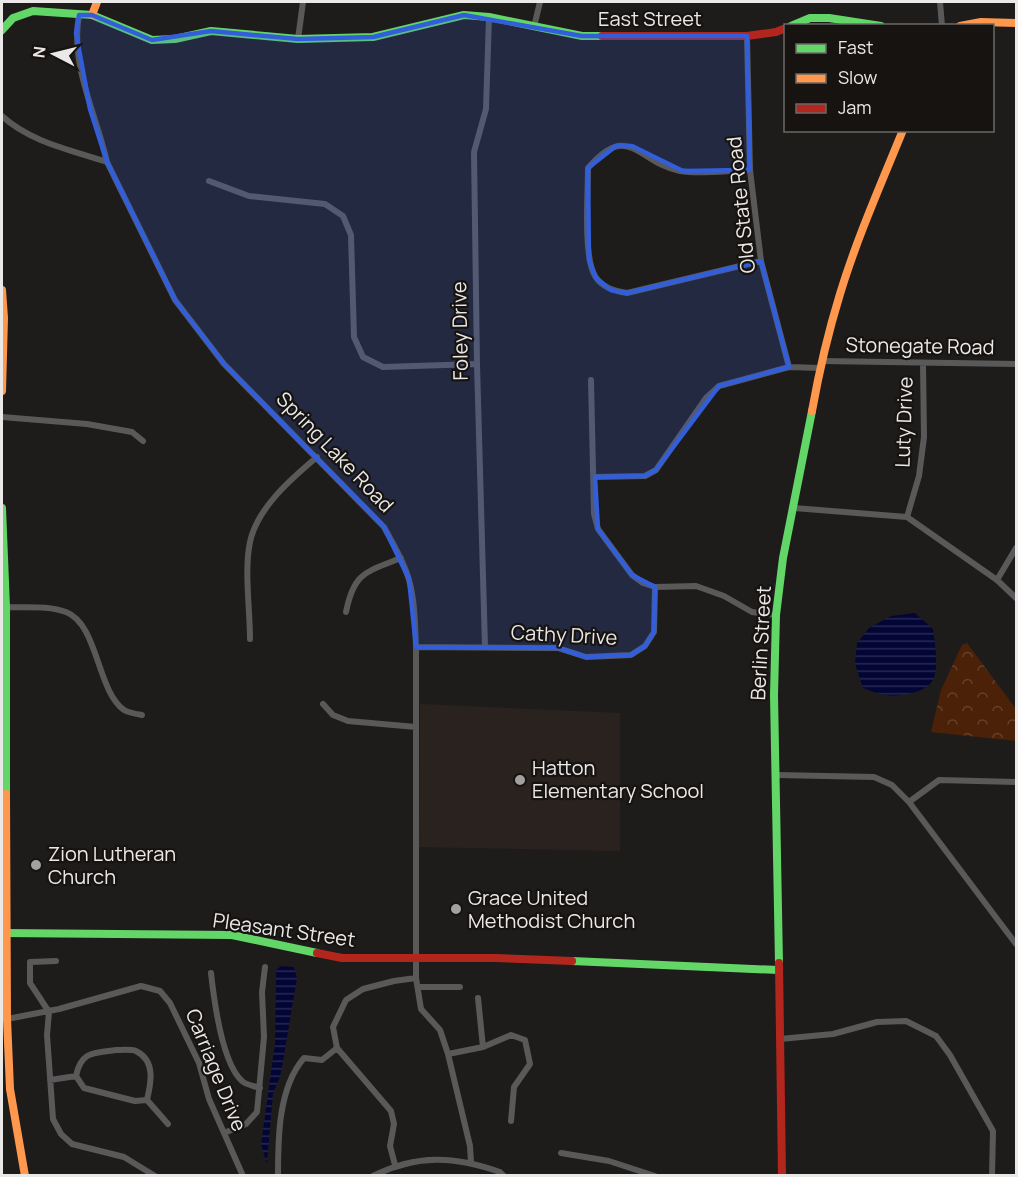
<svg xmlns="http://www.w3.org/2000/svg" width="1018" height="1177" font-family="Manrope,sans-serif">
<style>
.built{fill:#2a221e}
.forest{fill:url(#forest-crowns)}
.water{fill:url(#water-rules)}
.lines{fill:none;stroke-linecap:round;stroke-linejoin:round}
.street{stroke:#5a5959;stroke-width:6}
.fast{stroke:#63d668;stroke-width:8}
.slow{stroke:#ff974d;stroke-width:8}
.jam{stroke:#b3261e;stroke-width:8}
.marked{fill:#325eda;fill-opacity:0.2;stroke:#325eda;stroke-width:4.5;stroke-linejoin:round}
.poi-dot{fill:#a3a1a0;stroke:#161311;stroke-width:2}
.labels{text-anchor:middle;stroke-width:4.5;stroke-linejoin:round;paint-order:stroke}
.street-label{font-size:20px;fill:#ebe9e8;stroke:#161311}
.poi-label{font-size:20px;fill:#ebe9e8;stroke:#161311;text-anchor:start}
</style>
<defs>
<pattern id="forest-crowns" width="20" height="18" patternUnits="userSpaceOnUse" patternTransform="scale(1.5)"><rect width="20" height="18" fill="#4b2108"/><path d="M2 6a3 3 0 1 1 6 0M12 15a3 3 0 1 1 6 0" fill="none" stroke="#65412c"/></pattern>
<pattern id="water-rules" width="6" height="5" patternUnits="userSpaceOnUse" patternTransform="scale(1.5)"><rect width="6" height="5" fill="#030534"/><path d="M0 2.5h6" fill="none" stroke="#282951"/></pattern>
</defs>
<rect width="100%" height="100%" fill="#1e1c1b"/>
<!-- built -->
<path class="built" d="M420 704 620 713V851L419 847Z"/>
<!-- forest -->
<path class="forest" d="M967 643 1016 709V741L931 732 941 690 962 645Z"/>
<!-- water -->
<path class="water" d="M915 613 933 629C935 642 939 668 933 680 926 694 894 698 881 694 875 693 869 690 863 688L855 664 857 643 869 628 891 616Z
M281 966 294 967 297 978 283 1062 280 1077 273 1093 267 1164 261 1145 275 1043 276 970Z"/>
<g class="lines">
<!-- street -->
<path class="street" d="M940 2 942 26
M79 15C70 66 96 113 107 162L175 300 224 364 384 527C393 544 404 561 409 580 415 601 415 624 416 647V978L421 1009 440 1030 448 1054 470 1146 471 1162
M534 27 540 2
M747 36 750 170 761 261 789 367
M298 39 303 2
M2 116C30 142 71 150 107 162
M750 170C729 170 701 175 680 171 638 163 629 120 588 168 588 194 583 256 595 276 602 288 615 291 627 293L761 261
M209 181 249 196 325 204 343 216 351 235 354 337 363 357 383 367 477 364
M822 361 1016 364
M591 380 594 514 598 529 632 575 643 583 655 587 696 586 724 596 752 612 776 615
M2 417 87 424 132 432 143 441
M595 477 645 476 656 470 706 398 719 386 789 367 820 368
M794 508 907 517 997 580 1016 598
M907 517 919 476 924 437 923 363
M997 580 1016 548
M6 607C25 608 48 605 66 612 98 624 97 691 124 710 129 713 136 714 142 715
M346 612C354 572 366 572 401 558
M250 639C250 610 244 570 250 542 257 508 292 478 317 457
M416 647 558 648 586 657 631 655 645 646 654 632 655 587
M485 647 477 364 474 152 486 109 489 17
M323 704 333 715 348 721 416 727
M777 775 874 777 892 785 909 802 1016 944
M909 802 939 780 1016 782
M56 961 30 962V983L49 1012 47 1035 53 1119 61 1134 72 1144 124 1157 155 1176
M211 973C214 1000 222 1063 242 1081 246 1085 254 1086 260 1088
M418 987H460
M478 998 483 1047
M7 1019 59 1009 141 986 160 991 170 1003 199 1063 209 1099 243 1176
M780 1039 833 1034 877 1022 906 1021 936 1036 950 1055 993 1131 992 1176
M116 1050C122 1050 131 1049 136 1051 156 1061 151 1083 147 1100L135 1101 84 1088 76 1076C81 1051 94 1053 116 1050Z
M448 1054 483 1047 511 1035 525 1040 530 1064 514 1087 511 1121
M50 1080 76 1076
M147 1100 168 1124
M224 1133 246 1124 257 1112 264 1037 262 992 265 967
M561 1153 609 1161 655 1176
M395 1165 390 1146 394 1124 391 1111 337 1048 333 1027 346 1000 363 989 394 981 416 978
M278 1176C278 1139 278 1088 304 1058L322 1060 337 1048
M373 1176C417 1154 454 1156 500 1172L504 1176"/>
<!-- fast -->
<path class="fast" d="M791 26 810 18H829L881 26
M2 30 13 18 33 11 92 15 152 40 175 39 211 31 298 39 373 37 464 15 489 17 582 36H602
M2 508 6 607V794
M2 933 232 935 317 953
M572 961 778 970
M779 963 774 695 776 615 783 558 812 411"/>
<!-- slow -->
<path class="slow" d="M92 15 97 2
M960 26 981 22 1016 23
M2 290 4 318 2 391
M812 411C819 372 828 333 840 294 857 238 881 184 903 130
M6 794 7 1019 10 1089 25 1176"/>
<!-- jam -->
<path class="jam" d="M602 36H747L776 32 786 28
M317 953 342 958H495L572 961
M779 963 782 1176"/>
</g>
<!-- marked area -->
<path class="marked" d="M79 15H92L152 40 211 31 298 39 373 37 464 15 582 36H747L750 170 683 171 632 146H616L588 168 589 260 596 278 611 290 627 293 761 261 789 367 719 386 656 470 645 476 595 477 598 529 632 575 655 587 654 632 645 646 631 655 586 657 558 648 416 647 409 579 384 527 224 364 175 300 107 162 90 109 76 33Z"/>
<!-- markers -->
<g class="poi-dot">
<circle cx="520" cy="780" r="6"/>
<circle cx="36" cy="865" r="6"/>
<circle cx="456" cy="909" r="6"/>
</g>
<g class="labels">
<!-- street labels -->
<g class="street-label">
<text x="650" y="26">East Street</text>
<text transform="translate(741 205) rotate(-96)" y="7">Old State Road</text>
<text transform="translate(460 331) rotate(-91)" y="7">Foley Drive</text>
<text transform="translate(920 346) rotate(1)" y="7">Stonegate Road</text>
<text transform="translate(904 422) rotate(-88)" y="7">Luty Drive</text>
<text transform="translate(335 452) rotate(46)" y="7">Spring Lake Road</text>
<text transform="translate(564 635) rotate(3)" y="7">Cathy Drive</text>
<text transform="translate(761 643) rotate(-87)" y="7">Berlin Street</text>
<text transform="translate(284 930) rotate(8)" y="7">Pleasant Street</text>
<text transform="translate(216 1070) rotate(68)" y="7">Carriage Drive</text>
</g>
<!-- poi labels -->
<g class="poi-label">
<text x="532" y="775">Hatton<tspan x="532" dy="23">Elementary School</tspan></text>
<text x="48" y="861">Zion Lutheran<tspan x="48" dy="23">Church</tspan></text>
<text x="468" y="905">Grace United<tspan x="468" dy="23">Methodist Church</tspan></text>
</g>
</g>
<!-- border -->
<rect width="1018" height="1177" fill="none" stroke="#ebe9e8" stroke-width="6"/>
<!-- legend -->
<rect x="784" y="24" width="210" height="108" fill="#161311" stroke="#6b6967" stroke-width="1.5"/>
<rect x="796" y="44" width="30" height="9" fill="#63d668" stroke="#6b6967" stroke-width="1.5"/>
<text x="838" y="54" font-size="18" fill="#ebe9e8">Fast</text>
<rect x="796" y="74" width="30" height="9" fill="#ff974d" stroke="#6b6967" stroke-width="1.5"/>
<text x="838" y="84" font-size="18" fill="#ebe9e8">Slow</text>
<rect x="796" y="104" width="30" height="9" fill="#b3261e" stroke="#6b6967" stroke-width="1.5"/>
<text x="838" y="114" font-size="18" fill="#ebe9e8">Jam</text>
<!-- north arrow -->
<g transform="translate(54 54) rotate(277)" stroke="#161311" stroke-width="4.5" paint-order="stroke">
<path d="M0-4.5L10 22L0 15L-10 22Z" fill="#ebe9e8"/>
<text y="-9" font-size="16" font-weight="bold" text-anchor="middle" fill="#ebe9e8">N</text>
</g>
</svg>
